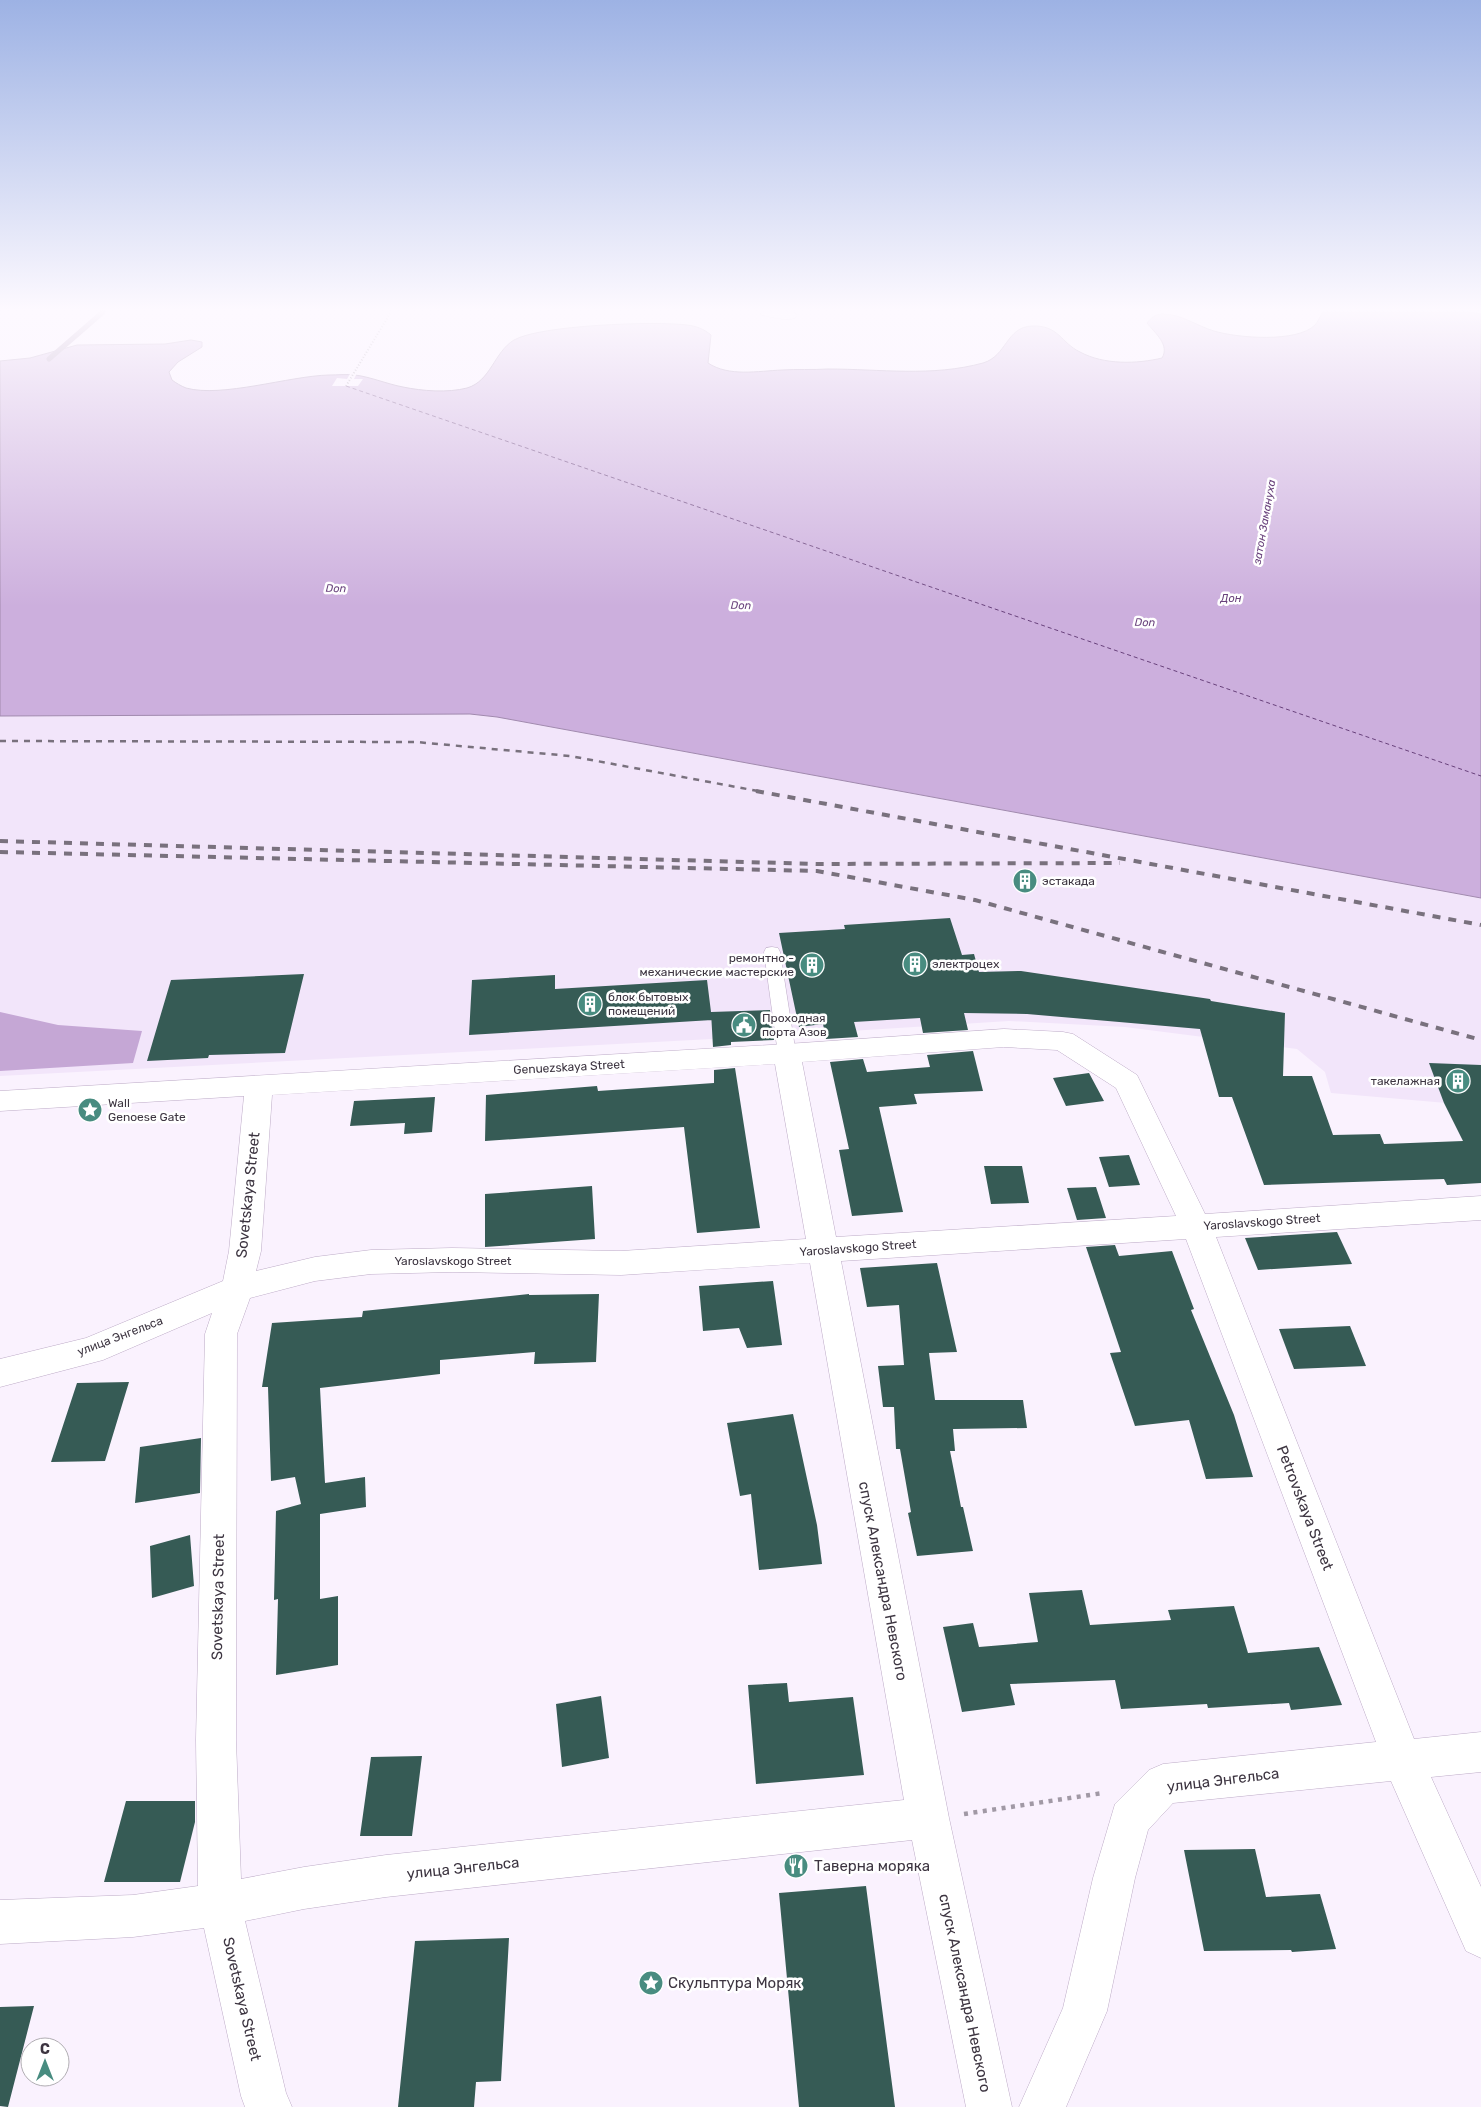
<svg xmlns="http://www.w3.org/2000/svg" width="1481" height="2107" font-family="Rubik,sans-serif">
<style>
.built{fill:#f2e5fa}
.forest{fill:#c5a7d5}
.water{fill:#ccafdd;stroke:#a18aae}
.pier{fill:#faf2fe}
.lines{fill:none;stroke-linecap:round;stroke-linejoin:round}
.stream{stroke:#a18aae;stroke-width:5}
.ferry{stroke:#68417b;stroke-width:1;stroke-dasharray:4 3;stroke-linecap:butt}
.building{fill:#365b55}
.lane-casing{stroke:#bdabc7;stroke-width:1}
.street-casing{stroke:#bdabc7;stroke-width:1}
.path-far1{stroke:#a199a5;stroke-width:2;stroke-dasharray:1 2;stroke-linecap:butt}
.path{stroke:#a199a5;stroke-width:4.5;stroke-dasharray:4 5.5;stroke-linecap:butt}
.lane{fill:#fff;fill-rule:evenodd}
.street{fill:#fff;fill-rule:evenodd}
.rail-far1{stroke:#79717d;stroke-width:2.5;stroke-dasharray:6 6;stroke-linecap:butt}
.rail{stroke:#79717d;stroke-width:4;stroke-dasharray:8 8;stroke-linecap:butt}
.labels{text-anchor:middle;stroke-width:5;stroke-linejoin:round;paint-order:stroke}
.far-water-label{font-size:11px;font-style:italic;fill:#68417b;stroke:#fff}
.poi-label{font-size:12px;fill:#3d3541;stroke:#fff;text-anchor:start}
.street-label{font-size:12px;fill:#3d3541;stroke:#fff}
.near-street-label{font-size:15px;fill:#3d3541;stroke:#fff}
.near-poi-label{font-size:15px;fill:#3d3541;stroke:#fff;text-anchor:start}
</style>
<rect width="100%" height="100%" fill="#faf2fe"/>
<!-- built -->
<path class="built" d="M470 714 497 717 1481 898V1106L1331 1093 1325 1072 1297 1049 1125 1027 1009 1021 771 1036 0 1076V716Z"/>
<!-- forest -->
<path class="forest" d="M0 1012 58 1025 142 1031 133 1063 0 1071Z"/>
<!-- water -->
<path class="water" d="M1323 312H1470L1481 314V898L497 717 470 714 0 716V361L30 358 77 345 165 344 191 340 202 342V347L178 362 169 372 172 380C176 383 181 386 186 388 222 398 289 376 329 375 337 375 347 374 355 375 371 377 387 384 403 387 422 391 448 393 467 388 491 381 494 352 514 340 540 325 655 321 687 325 696 326 704 329 711 335L708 363C729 377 758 371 782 370 797 369 812 370 828 369 880 369 932 377 983 363 1007 356 1006 327 1032 326 1059 325 1061 343 1080 352 1104 365 1137 364 1162 358 1170 345 1155 333 1147 323 1151 318 1155 314 1163 314 1181 314 1197 326 1214 331 1237 338 1297 343 1315 325 1318 322 1320 316 1323 312Z"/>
<!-- pier -->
<path class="pier" d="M351 372 357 373 354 379H363L358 386H332L337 378 347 379Z"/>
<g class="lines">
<!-- stream -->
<path class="stream" d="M49 359 103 312"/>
<!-- ferry -->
<path class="ferry" d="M346 386 1481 776"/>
</g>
<!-- building -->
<path class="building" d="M950 918 962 955 974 954 979 972 1021 971 1210 999 1211 1001 1285 1013 1283 1076H1312L1333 1135 1380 1134 1384 1144 1463 1141 1444 1103 1429 1063 1481 1065V1183L1447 1185 1444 1179 1264 1185 1232 1097H1219L1200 1029 1027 1014 964 1013 968 1030 923 1033 920 1018 854 1022 858 1037 826 1039 823 1024 799 1027 779 933 845 929 844 925Z
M304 974 285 1053 209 1055 208 1058 147 1061 171 980Z
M555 975V989L707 980 712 1020 469 1035 472 980Z
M770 1010 774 1040 731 1042V1045L713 1047 711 1012Z
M973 1051 983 1091 914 1094 917 1104 879 1107 903 1212 852 1216 839 1150 849 1149 830 1062 863 1059 867 1072 930 1067 927 1055Z
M735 1068 760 1228 697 1233 684 1127 485 1141 486 1095 597 1086 598 1091 714 1083V1070Z
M1089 1073 1104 1101 1066 1106 1053 1078Z
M435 1097 432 1132 404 1134 405 1123 350 1126 354 1101Z
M1129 1155 1140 1185 1109 1187 1099 1157Z
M984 1166H1022L1029 1203 991 1204Z
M592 1186 595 1239 485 1247V1194Z
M1096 1187 1106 1218 1077 1220 1067 1188Z
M1337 1232 1352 1264 1258 1270 1245 1238Z
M1115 1245 1119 1256 1172 1251 1194 1309 1191 1310 1234 1415 1253 1477 1206 1479 1189 1420 1135 1426 1110 1353 1121 1352 1086 1247Z
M937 1263 957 1352 929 1353 935 1400H1023L1027 1428 953 1429 955 1451H950L961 1507H963L973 1551 917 1556 908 1513 911 1512 900 1449H896L894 1407H883L878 1366 904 1365 899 1305 867 1307 860 1268Z
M773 1281 782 1345 747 1348 739 1328 703 1331 699 1286Z
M529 1294V1295L599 1294 596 1362 534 1364 535 1352 440 1360V1374L320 1388 325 1483 365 1477 366 1507 320 1514V1599L338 1596V1665L276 1675 278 1599 274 1600 276 1511 301 1504 295 1477 271 1481 268 1387H262L272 1323 362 1317 363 1311Z
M1350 1326 1366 1366 1294 1369 1279 1329Z
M129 1382 105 1461 51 1462 77 1383Z
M793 1414 817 1525 822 1564 759 1570 751 1494 740 1496 727 1423Z
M201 1438 200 1493 135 1503 140 1447Z
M190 1535 194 1586 152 1598 150 1546Z
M1082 1590 1090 1625 1171 1620 1168 1610 1234 1606 1248 1653 1319 1647 1342 1705 1291 1710 1289 1703 1208 1708 1207 1704 1121 1709 1115 1680 1010 1684 1015 1705 962 1712 943 1627 973 1623 979 1647 1038 1642 1029 1593Z
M787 1683 789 1702 853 1697 864 1775 756 1784 748 1685Z
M601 1696 609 1758 562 1767 556 1704Z
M422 1756 412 1836H360L371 1757Z
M126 1801H195V1822L180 1882H104Z
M1255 1849 1266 1897 1320 1894 1336 1949 1292 1952 1291 1950 1204 1951 1184 1850Z
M866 1886 895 2107H799L779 1893Z
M509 1938 501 2081 476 2082 474 2107H398L415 1941Z
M34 2006 8 2107 0 2106V2007Z"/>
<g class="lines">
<defs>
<path id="lane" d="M772 947 778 948 780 952 796 1054 793 1058 787 1060 781 1058 778 1054 764 952 766 948Z"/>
<path id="street" d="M760 312H794L797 315 795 318C785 321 772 317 762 315Z
M1004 1029 1063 1032 1073 1034 1137 1075 1205 1214 1481 1196V1220L1216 1237 1414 1739 1481 1732V1772L1431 1777 1481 1887V1958L1466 1951 1391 1781 1173 1803 1148 1830 1135 1878 1107 2011 1066 2107H1019L1063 2008 1093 1878 1115 1804 1149 1770 1163 1764 1376 1742 1186 1239 841 1261 949 1818 1012 2107H966L912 1840 386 1897 304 1909 245 1921 286 2093 292 2107H245L241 2096 204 1928 133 1937 0 1944V1900L133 1895 198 1886 196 1740 205 1334 212 1313 103 1360 0 1387V1359L86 1338 223 1281 229 1251 244 1096 0 1111V1091L787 1044ZM1004 1047 1057 1050 1116 1088 1176 1216 836 1237 802 1062ZM775 1064 806 1239 621 1251 452 1248 371 1250 315 1257 256 1271 261 1251 272 1095ZM810 1263 904 1800 386 1855 304 1867 241 1879 236 1740 237 1334 250 1298 315 1281 371 1274 452 1272 621 1275Z"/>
</defs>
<!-- lane casing -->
<use href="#lane" class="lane-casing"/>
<!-- street casing -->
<use href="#street" class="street-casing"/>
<!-- path-far1 -->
<path class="path-far1" d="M346 386 391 312"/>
<!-- path -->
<path class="path" d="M964 1814 1103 1793"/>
<!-- lane -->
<use href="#lane" class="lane"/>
<!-- street -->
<use href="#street" class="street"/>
<!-- rail-far1 -->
<path class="rail-far1" d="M0 741 416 742 570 756 763 792"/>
<!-- rail -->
<path class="rail" d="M756 791 1481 925
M0 841 817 864 1120 863
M0 852 817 871 975 900 1481 1040"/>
</g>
<!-- sky -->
<linearGradient id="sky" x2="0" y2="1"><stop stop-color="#9db2e4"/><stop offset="0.51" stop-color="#fdf9ff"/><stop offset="1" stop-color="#fdf9ff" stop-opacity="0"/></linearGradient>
<rect width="1481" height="607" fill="url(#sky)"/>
<!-- icons -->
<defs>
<symbol id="building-disc" viewBox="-11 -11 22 22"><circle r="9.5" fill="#488c80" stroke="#fff"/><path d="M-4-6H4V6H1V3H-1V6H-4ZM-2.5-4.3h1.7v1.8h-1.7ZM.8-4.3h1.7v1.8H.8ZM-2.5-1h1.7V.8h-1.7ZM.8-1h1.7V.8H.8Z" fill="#fff"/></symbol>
<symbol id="civic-disc" viewBox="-11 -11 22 22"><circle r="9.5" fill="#488c80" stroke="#fff"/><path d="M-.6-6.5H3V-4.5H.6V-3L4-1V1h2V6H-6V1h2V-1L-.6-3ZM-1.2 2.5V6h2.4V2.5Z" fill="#fff"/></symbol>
<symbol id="sight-disc" viewBox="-11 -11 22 22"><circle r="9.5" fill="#488c80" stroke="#fff"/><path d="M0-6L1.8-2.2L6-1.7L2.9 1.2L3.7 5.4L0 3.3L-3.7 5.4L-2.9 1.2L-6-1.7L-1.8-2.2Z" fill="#fff"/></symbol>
<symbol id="restaurant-disc" viewBox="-11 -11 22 22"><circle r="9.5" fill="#488c80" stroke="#fff"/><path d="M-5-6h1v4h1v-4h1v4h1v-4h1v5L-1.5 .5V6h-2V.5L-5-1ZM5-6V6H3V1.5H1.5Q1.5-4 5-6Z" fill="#fff"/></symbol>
</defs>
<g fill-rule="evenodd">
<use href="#building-disc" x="1011" y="867" width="28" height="28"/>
<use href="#building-disc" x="901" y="950" width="28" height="28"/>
<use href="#building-disc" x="798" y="951" width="28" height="28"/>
<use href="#building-disc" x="576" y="990" width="28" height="28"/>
<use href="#civic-disc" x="730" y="1011" width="28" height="28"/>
<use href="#building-disc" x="1444" y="1067" width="28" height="28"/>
<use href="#sight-disc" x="76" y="1096" width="28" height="28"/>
<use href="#restaurant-disc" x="782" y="1852" width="28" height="28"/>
<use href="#sight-disc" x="637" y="1969" width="28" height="28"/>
</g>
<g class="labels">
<!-- far-water labels -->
<g class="far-water-label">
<text transform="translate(1264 522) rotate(-80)" y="4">затон Замануха</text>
<text transform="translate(336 588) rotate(2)" y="4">Don</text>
<text x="1231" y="602">Дон</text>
<text transform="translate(741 605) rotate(2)" y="4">Don</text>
<text transform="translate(1145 622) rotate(2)" y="4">Don</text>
</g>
<!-- poi labels -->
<g class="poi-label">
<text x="1042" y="885">эстакада</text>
<text x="794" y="962" text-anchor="end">ремонтно -<tspan x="794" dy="14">механические мастерские</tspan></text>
<text x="932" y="968">электроцех</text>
<text x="608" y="1001">блок бытовых<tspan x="608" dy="14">помещений</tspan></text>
<text x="762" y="1022">Проходная<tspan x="762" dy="14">порта Азов</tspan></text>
<text x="1440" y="1085" text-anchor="end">такелажная</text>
<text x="108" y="1107">Wall<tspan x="108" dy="14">Genoese Gate</tspan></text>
</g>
<!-- street labels -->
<g class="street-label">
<text transform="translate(569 1067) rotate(-3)" y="4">Genuezskaya Street</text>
<text transform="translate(1262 1222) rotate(-4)" y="4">Yaroslavskogo Street</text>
<text transform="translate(858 1248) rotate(-4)" y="4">Yaroslavskogo Street</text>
<text x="453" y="1265">Yaroslavskogo Street</text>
<text transform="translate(120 1336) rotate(-21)" y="4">улица Энгельса</text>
</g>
<!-- near-street labels -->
<g class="near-street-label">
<text transform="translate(248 1195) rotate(-84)" y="5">Sovetskaya Street</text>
<text transform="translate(1305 1508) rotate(69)" y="5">Petrovskaya Street</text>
<text transform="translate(883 1581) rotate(79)" y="5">спуск Александра Невского</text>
<text transform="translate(218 1597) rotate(-89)" y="5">Sovetskaya Street</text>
<text transform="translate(1223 1780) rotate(-7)" y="5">улица Энгельса</text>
<text transform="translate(463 1868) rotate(-6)" y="5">улица Энгельса</text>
<text transform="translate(965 1993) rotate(78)" y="5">спуск Александра Невского</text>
<text transform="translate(242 1999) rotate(77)" y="5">Sovetskaya Street</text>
</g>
<!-- near-poi labels -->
<g class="near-poi-label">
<text x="814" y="1871">Таверна моряка</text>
<text x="668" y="1988">Скульптура Моряк</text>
</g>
</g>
<!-- north arrow -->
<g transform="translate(45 2062)"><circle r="24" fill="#ffffff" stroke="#b1aeb3"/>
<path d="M0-4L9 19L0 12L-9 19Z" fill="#488c80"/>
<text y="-8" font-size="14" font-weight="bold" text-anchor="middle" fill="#3d3541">С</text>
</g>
</svg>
